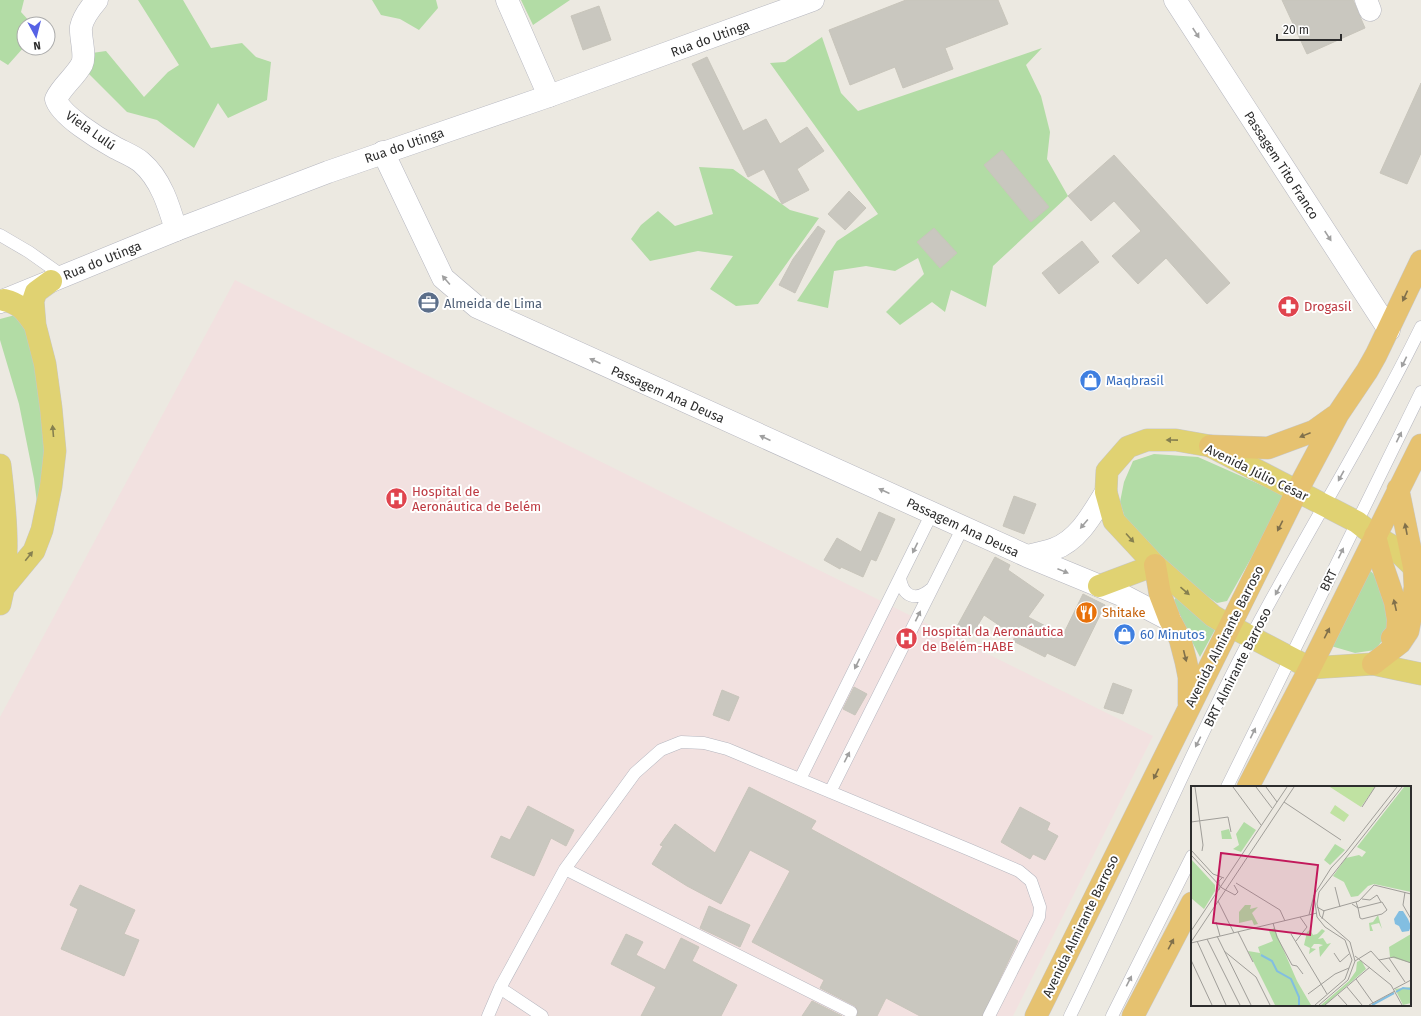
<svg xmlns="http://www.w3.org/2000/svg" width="1421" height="1016" font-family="'Fira Sans',sans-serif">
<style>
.medical{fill:#f2e1e0}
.green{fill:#b2dca5}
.building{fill:#c9c7bf;stroke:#c8c5bb}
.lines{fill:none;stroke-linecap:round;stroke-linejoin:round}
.service-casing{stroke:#b5b6bf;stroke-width:13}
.minor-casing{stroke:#b5b6bf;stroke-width:23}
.tertiary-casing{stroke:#b5b6bf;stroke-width:23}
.primary-casing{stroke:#c8c8c8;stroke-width:23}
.trunk-casing{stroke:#c8c8c8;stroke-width:23}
.service{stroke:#fff;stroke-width:12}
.minor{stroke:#fff;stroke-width:22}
.tertiary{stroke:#fff;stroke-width:22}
.primary{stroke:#e0d272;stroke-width:22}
.trunk{stroke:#e6c270;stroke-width:22}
.oneway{fill:#a0a0a0}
.oneway2{fill:#80704b}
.oneway3{fill:#868050}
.labels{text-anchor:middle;stroke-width:4;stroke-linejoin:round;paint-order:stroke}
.street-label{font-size:13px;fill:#2d2d2d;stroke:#fff}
.service-label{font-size:13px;fill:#4e5e75;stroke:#fff;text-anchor:start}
.health-label{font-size:13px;fill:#be3a42;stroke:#fff;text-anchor:start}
.shop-label{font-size:13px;fill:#366cbe;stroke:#fff;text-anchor:start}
.food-label{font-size:13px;fill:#c56008;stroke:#fff;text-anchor:start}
.inset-river{fill:none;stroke:#82bee1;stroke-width:2}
.inset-road{fill:none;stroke:#a09e99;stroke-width:1}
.view{fill:#c2185b;fill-opacity:0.15;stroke:#c2185b;stroke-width:2}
.inset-edge{fill:none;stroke:#2d2d2d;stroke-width:2}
</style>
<rect width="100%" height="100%" fill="#ece9e1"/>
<!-- medical -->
<path class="medical" d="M235 280 1153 736 1013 1016H0V717Z"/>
<!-- green -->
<path class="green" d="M0 0H24L21 12 32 24H24V47L8 65 0 60Z
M138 0H183L211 48 242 43 256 57 271 62 267 100 228 118 218 103 194 148 157 120 127 112 87 72 92 53 106 51 144 97 168 72 179 65Z
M372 0H436L438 8 419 30 400 19 381 15Z
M521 0H570L533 25Z
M822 37 841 93 858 111 1042 48 1026 65 1041 96 1050 132 1047 159 1068 196 993 266 986 307 951 290 945 312 932 302 900 325 886 312 924 274 918 258 895 271 866 266 834 271 828 308 797 301 837 241 878 214 770 63 785 62Z
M699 167 733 169 790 210 819 218 758 304 736 306 710 289 733 256 698 251 650 261 631 239 641 225 658 211 675 226 713 214Z
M19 314 30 330 49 463 41 534 34 479 19 404 0 340V319Z
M1154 454 1198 457 1286 496 1227 601 1217 603 1171 571 1125 518 1120 502 1124 482 1133 461Z
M1367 567 1378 579 1391 629 1375 650 1355 653 1331 646Z
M1177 596 1217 626 1200 657 1172 603Z"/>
<!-- building -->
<path class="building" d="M906 0H998L1008 24 945 48 953 69 903 88 895 67 850 85 829 30Z
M1282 0H1353L1365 28 1307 54Z
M599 6 611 40 583 50 571 16Z
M707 57 743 131 766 119 780 144 807 127 824 151 797 169 809 190 782 204 764 169 748 177 692 64Z
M1421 83V153L1407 184 1380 173Z
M1002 150 1049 207 1031 222 984 165Z
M1114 155 1230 283 1207 304 1166 258 1138 284 1112 256 1141 231 1114 201 1091 221 1068 196Z
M849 191 866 208 845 230 828 214Z
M818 226 825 231 795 293 779 285 793 259Z
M934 228 957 253 940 268 917 242Z
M1082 241 1099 262 1059 294 1042 273Z
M1014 496 1036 504 1024 534 1003 526Z
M879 512 895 519 876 561 871 559 863 577 841 567 840 569 824 560 837 538 861 552Z
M995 557 1010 565 1008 570 1044 595 1028 617 1063 635 1083 594 1105 605 1075 666 1047 653 1045 657 1013 641 1015 636 984 615 970 638 955 630Z
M1113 683 1132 690 1123 714 1104 708Z
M854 687 867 694 855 715 843 709Z
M722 690 739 697 729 721 713 715Z
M749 787 816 821 811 829 1018 941 982 1016H920L886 998 877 1016H857L858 1011 855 1006 820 988 824 980 752 942 790 871 750 850 721 904 687 886 652 864 663 846 660 845 675 824 715 853Z
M528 806 574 830 566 846 551 838 534 876 491 857 501 836 510 840Z
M1020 807 1050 823 1047 830 1058 836 1045 860 1033 854 1030 859 1001 842Z
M80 885 135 910 124 934 139 940 124 976 61 949 78 909 70 905Z
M709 906 750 925 740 947 700 928Z
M626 934 643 942 636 955 665 970 681 938 699 947 692 961 737 985 721 1016H641L656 987 611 964Z
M812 1001 842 1016H802Z"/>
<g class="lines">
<defs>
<path id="service" d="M0 235 29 252 63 276
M900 578C903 597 916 602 931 589
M800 779 932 513
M1227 787 1421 392
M830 792 963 527
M565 869 851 1012
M500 988 542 1016
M488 1016 500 988 565 869 635 773 661 750 681 742 704 743 727 749 970 850 1019 871 1031 881 1040 907 1039 917 989 1016
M1070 1016C1132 890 1186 761 1251 637 1306 533 1369 433 1421 327
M1112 1016 1192 856"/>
<path id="minor" d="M97 0C91 7 83 17 81 27 80 37 86 55 82 64 75 77 62 86 56 99 60 115 99 139 114 147 123 152 134 156 141 162 161 179 169 206 176 230
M507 0 549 96
M1175 0 1389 330
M1366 0 1370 10
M383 152 443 278 477 307 1027 556 1124 596 1170 620
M1027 556C1036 554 1046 552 1054 549 1079 540 1093 513 1106 492"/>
<path id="tertiary" d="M0 302 176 230 328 172 549 96 813 0"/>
<path id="primary" d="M4 300C21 304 25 311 35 325
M0 465C5 507 11 562 0 604
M1421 574 1392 546 1375 536 1357 522 1210 446 1176 440H1147L1128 447 1107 471 1106 492 1114 521 1155 565 1213 616 1230 626 1310 668 1373 664 1421 674
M5 586 34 551 42 530 51 486 55 451 51 408 45 364 35 325 33 301 36 292 51 281
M1099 586 1155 565"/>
<path id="trunk" d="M1210 446 1268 448 1314 431 1335 416
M1375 536 1383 567 1395 602 1398 620 1397 633 1392 638
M1155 565 1160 594 1170 620 1180 639 1186 662 1189 677V704
M1373 664 1400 643 1408 631 1412 610 1415 587 1414 567 1398 489
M1248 787 1310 668 1421 445
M1036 1016 1297 491 1338 414 1367 371 1376 355 1421 261
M1133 1016 1192 903"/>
</defs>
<!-- service casing -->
<use href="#service" class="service-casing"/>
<!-- minor casing -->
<use href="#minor" class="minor-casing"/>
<!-- tertiary casing -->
<use href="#tertiary" class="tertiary-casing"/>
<!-- primary casing -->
<use href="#primary" class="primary-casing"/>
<!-- trunk casing -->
<use href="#trunk" class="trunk-casing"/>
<!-- service -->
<use href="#service" class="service"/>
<!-- minor -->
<use href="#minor" class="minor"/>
<!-- tertiary -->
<use href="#tertiary" class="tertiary"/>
<!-- primary -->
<use href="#primary" class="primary"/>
<!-- trunk -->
<use href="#trunk" class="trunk"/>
</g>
<!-- one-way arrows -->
<defs><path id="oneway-solid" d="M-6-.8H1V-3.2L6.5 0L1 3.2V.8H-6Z"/></defs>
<g class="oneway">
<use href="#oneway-solid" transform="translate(1196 33) rotate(57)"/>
<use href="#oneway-solid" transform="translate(1328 236) rotate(57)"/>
<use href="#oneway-solid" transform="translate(446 280) rotate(-131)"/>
<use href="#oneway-solid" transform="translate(595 361) rotate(-156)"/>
<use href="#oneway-solid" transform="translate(1404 362) rotate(116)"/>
<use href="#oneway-solid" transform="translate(1399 437) rotate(-64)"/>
<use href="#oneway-solid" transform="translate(765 438) rotate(-156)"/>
<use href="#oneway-solid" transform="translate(1341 476) rotate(119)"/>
<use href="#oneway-solid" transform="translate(884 491) rotate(-156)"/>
<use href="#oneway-solid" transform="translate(1084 524) rotate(130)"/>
<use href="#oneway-solid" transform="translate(915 548) rotate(116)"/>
<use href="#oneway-solid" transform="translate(1341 553) rotate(-64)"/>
<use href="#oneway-solid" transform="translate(1063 571) rotate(22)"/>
<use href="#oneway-solid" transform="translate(1278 590) rotate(119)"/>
<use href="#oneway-solid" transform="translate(918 616) rotate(-64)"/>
<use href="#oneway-solid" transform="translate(857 664) rotate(116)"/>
<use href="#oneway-solid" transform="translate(1253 733) rotate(-64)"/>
<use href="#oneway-solid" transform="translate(1198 742) rotate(117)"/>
<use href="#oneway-solid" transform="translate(847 757) rotate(-63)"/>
<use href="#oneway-solid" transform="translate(1129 981) rotate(-63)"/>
</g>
<g class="oneway2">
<use href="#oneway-solid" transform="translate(1405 296) rotate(115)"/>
<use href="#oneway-solid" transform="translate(1305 435) rotate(158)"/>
<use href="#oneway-solid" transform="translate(1280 526) rotate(117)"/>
<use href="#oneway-solid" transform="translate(1406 529) rotate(-101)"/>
<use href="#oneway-solid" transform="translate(1395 605) rotate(-103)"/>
<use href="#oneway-solid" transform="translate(1327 633) rotate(-63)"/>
<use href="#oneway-solid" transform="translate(1185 656) rotate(76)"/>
<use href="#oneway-solid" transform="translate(1156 774) rotate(116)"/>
<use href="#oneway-solid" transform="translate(1171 944) rotate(-62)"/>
</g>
<g class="oneway3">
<use href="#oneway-solid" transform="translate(53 431) rotate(-95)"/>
<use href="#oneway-solid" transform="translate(1172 440) rotate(-179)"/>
<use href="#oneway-solid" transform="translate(1130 538) rotate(48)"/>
<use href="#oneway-solid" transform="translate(29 556) rotate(-51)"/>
<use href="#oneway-solid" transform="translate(1185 591) rotate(41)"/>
</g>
<!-- icons -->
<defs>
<symbol id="office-disc" viewBox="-11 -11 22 22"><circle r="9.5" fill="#5c6f8a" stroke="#fff"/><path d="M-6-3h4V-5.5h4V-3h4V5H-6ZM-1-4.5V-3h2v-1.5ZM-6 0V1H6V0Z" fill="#fff"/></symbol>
<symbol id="pharmacy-disc" viewBox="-11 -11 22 22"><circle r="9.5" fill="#e0444e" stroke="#fff"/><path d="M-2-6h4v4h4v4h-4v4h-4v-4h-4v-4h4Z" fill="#fff"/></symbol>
<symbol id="shop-disc" viewBox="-11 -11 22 22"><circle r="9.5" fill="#3f7fe0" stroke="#fff"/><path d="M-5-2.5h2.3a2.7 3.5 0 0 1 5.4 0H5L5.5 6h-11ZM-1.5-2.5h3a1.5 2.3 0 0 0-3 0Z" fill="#fff"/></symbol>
<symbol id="hospital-disc" viewBox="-11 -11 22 22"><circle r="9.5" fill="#e0444e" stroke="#fff"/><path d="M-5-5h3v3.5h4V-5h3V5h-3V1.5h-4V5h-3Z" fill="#fff"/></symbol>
<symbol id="restaurant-disc" viewBox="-11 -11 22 22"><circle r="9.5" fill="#e8710a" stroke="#fff"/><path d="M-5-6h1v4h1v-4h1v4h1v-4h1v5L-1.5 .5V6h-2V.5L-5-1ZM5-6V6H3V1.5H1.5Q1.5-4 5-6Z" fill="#fff"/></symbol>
</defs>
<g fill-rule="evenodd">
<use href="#office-disc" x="416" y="290" width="25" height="25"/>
<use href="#pharmacy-disc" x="1276" y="294" width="25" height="25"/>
<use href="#shop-disc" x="1078" y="368" width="25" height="25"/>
<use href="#hospital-disc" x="384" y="486" width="25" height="25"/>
<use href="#restaurant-disc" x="1074" y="600" width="25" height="25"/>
<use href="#shop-disc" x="1112" y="622" width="25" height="25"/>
<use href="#hospital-disc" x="894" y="626" width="25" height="25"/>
</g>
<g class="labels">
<!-- street labels -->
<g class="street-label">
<text transform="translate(710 38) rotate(-20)" y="5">Rua do Utinga</text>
<text transform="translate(91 130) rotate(35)" y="5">Viela Lulú</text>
<text transform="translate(404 145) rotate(-19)" y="5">Rua do Utinga</text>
<text transform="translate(1282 165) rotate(57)" y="5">Passagem Tito Franco</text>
<text transform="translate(102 260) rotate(-22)" y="5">Rua do Utinga</text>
<text transform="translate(668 394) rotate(24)" y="5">Passagem Ana Deusa</text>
<text transform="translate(1257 472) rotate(26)" y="5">Avenida Júlio César</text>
<text transform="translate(963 527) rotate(25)" y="5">Passagem Ana Deusa</text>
<text transform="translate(1328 580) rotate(-64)" y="5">BRT</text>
<text transform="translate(1224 636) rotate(-63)" y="5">Avenida Almirante Barroso</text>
<text transform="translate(1237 667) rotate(-63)" y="5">BRT Almirante Barroso</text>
<text transform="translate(1080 926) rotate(-64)" y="5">Avenida Almirante Barroso</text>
</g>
<!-- service labels -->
<g class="service-label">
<text x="444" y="308">Almeida de Lima</text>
</g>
<!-- health labels -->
<g class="health-label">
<text x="1304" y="311">Drogasil</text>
<text x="412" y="496">Hospital de<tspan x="412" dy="15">Aeronáutica de Belém</tspan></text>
<text x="922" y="636">Hospital da Aeronáutica<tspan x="922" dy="15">de Belém-HABE</tspan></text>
</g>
<!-- shop labels -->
<g class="shop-label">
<text x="1106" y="385">Maqbrasil</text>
<text x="1140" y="639">60 Minutos</text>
</g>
<!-- food labels -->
<g class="food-label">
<text x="1102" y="617">Shitake</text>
</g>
</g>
<!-- overview -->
<g transform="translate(1191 786)">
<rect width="220" height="220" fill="#ece9e1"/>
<path d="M213 1H220V106L183 98 177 100 167 110 160 111 153 96 142 90 155 72 168 69 171 71 175 66 166 61ZM53 36 65 44 50 66 42 63 48 59 45 48ZM38 43 41 53H31L30 45ZM144 58 154 64 139 79 133 74ZM0 73 24 99V105L13 123 0 112ZM54 119H60L59 123 67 121 61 127 67 138 63 139 61 134 48 137V126ZM187 129 191 143 188 137 180 139 182 145H179L178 137 182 136ZM83 142 106 195 120 219H84L57 165 69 167 67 161 82 155 78 145ZM131 143 134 145 127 153 132 152 136 158 140 157 129 171 128 161 132 159 128 158H123L120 162 125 163 118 168 119 162 113 159 116 146 119 144 122 149 126 148ZM220 148V177L199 171 198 161ZM170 174 175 183 134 219H130L158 195 165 185 166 176ZM220 201V217L212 219 204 203Z" fill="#b2dca5"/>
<path d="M139 1H184L170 21ZM144 19 158 29 153 36 139 27Z" fill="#c0e2a2"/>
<path d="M208 125H212L217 133 220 140 218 145 211 146 208 140 204 138 203 133Z" fill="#82bee1"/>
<path class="inset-river" d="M70 169 81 175 86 185 100 193 108 211V219M205 206 212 202 220 203M181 219 203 207"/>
<path class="inset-road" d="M4 1 12 59 11 65M42 1 70 39M65 1 81 22M75 1 86 16M93 16 150 54M171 21 184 1M0 36 37 31 40 46M0 64 22 88 33 92M0 69 31 102 44 109 47 106 43 99M45 97 89 124 94 135M144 101 149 121M28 104V95L31 92M214 106 212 119 220 133M171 113 179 114 186 109 190 116M27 115 43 147M161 118 167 122 191 116 196 124 191 128 171 133 169 132 167 122 165 116M126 121 133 125 131 133M132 125 168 115 183 99 220 108M118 129 123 109M25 136 29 150M82 137 86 151 101 179 106 180 112 188M0 145 96 1M47 146 62 176M100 148 136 208M26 150 60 219M16 153 49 219M6 155 35 219M105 155 116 141 109 131M0 156 103 1M0 157 126 127M33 165 65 191 79 219M143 167 149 176 158 168M164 170 200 199 211 219M198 172 214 196M0 174 21 219M188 174 199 186M164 175 180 165 188 174 203 171 220 177M165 193 182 217M156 201 171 219M203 203 220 194M117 208 144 188 158 182M147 209 156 219M124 219 154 193 161 174 154 154 134 141 126 131 123 109 140 82 155 66 206 1M128 219 157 194 164 175 159 156 129 130 126 118 128 106 211 1M134 219 179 181M178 219 204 205"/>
<path class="view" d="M30 67 127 79 119 149 22 137Z"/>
<rect width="220" height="220" class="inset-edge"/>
</g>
<!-- north arrow -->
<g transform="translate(36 36) rotate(173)"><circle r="19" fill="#ffffff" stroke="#ababab"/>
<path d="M0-3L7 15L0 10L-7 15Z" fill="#5662e5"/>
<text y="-6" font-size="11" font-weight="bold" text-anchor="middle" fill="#2d2d2d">N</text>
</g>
<!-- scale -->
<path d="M1277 34v6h64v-6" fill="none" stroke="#2d2d2d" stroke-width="2"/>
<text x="1283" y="34" font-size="12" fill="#2d2d2d" stroke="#ffffff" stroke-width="3" paint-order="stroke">20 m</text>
</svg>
